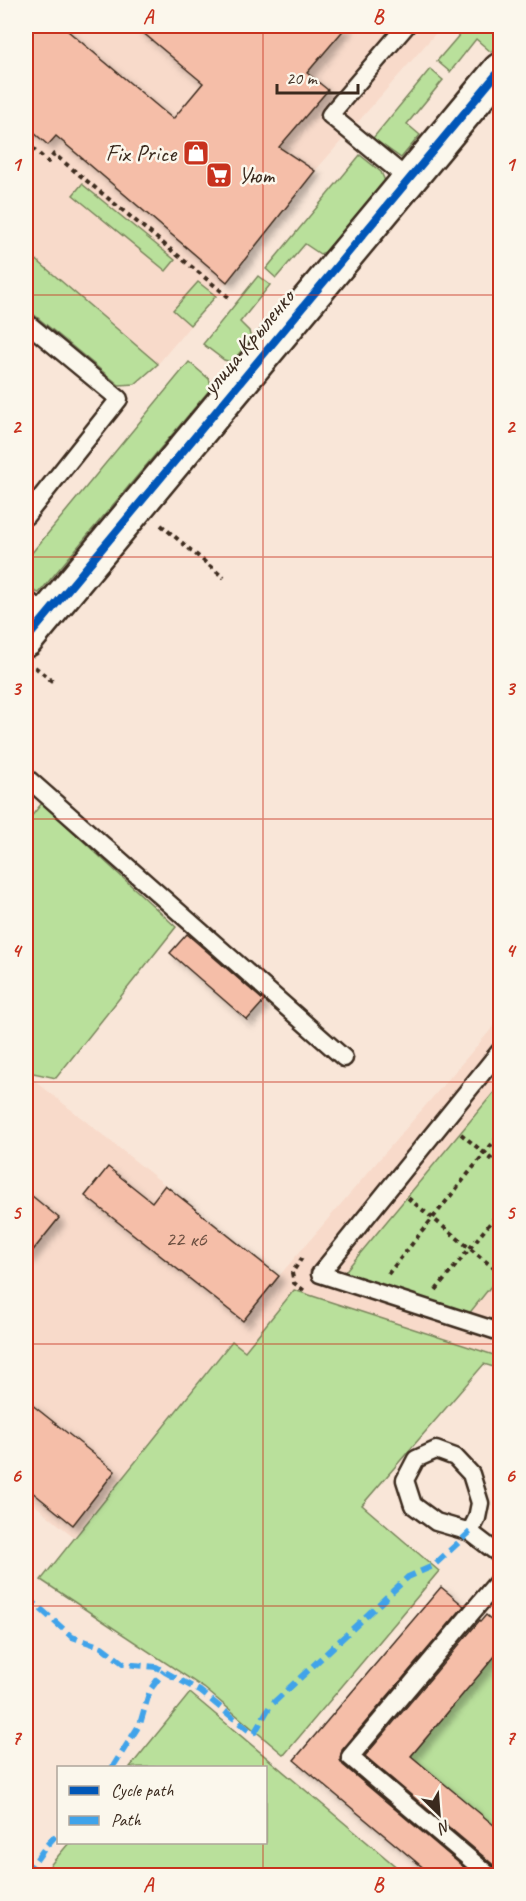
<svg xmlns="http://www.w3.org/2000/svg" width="526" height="1901" font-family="Caveat,sans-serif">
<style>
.built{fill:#f8daca}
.green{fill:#b9e09b;stroke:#7a855c;stroke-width:1.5}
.building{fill:#f5bea8;stroke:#3b2a1e;stroke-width:1.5;filter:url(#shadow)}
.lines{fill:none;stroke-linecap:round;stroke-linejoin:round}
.lane-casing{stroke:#3b2a1e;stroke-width:21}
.street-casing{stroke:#3b2a1e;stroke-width:38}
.path{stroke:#3b2a1e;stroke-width:4;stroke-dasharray:4.5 4.5;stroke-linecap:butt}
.lane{stroke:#fbf7ec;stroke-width:16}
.street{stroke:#fbf7ec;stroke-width:33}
.quiet{stroke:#3fa3ea;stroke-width:6;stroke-dasharray:12 6;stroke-linecap:butt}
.cycleway-casing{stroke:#fbf7ec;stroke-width:11}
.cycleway{stroke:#0057b8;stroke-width:8}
.grid{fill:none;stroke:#c8321e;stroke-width:1.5;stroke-opacity:0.55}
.labels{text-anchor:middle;stroke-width:5;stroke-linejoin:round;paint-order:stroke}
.number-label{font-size:21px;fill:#6a4f40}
.poi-label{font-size:24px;fill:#3b2a1e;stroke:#fbf7ec;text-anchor:end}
.street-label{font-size:24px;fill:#3b2a1e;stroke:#fbf7ec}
.neatline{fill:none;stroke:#c8321e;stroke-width:2}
.grid-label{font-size:20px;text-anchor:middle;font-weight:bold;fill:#c8321e}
</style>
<defs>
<filter id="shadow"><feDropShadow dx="5.5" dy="5.5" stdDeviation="3" flood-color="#0004"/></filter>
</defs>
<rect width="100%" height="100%" fill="#f9e6d8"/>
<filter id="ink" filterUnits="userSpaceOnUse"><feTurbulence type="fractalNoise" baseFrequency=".0167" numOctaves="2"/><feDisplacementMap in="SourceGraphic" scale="12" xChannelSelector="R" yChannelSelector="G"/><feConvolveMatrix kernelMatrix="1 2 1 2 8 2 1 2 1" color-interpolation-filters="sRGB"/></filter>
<g filter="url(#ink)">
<!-- built -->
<path class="built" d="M26 26H442L315 171 227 282 158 364 26 251Z
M500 1019V1357L294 1291 245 1352 231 1341 74 1537 26 1498V1080L29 1076 279 1276Z"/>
<!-- green -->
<path class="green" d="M467 26H500V40L491 52 476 39 450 72 437 61Z
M430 69 443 80 407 124 420 135 401 158 373 138Z
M360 155 381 172 385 181 325 252 320 254 305 244 276 278 266 269Z
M82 184 175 260 166 271 73 195Z
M26 251 158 364 135 384 119 385 26 308Z
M258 276 270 285 240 322 249 331 251 339 232 362 224 360 203 344Z
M198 282 216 296 190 325 173 310Z
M189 362 209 379 212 387 39 593 31 590 26 586V560Z
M42 803 176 927 56 1078 29 1072 26 1076V823Z
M500 1085V1275L464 1320 338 1280Z
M294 1290 500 1357V1369L484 1364 362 1505 439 1571 284 1755 204 1688 41 1580 232 1341 245 1351Z
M500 1649V1831L411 1756Z
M190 1693 406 1875H42L69 1843 266 1842V1768L130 1767Z"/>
<!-- building -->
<path class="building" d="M31 26H62L173 119 203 83 135 26H347L307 73 328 90 279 147 315 171 227 282 56 136 48 145 26 126V33Z
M187 934 264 1001 247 1020 170 953Z
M108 1167 152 1202 165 1185 279 1276 243 1321 85 1196Z
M26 1191 59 1218 26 1259Z
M26 1400 115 1471 73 1525 26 1487Z
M441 1587 464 1606 342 1750 340 1760 343 1765 473 1875H432L294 1760Z
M486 1615 501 1628V1649L411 1756 501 1831V1875L497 1868 365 1756 480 1620 481 1621Z"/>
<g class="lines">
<defs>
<path id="lane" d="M406 26 330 115 409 180
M26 322 119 399 26 516
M26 599 46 615
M26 777 344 1058
M500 1051 320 1274 500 1332
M470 1532 477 1518 480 1503 471 1474 455 1457 436 1450 416 1459 405 1480 413 1505 436 1522 470 1532 500 1555
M490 1876 350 1757 500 1579"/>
<path id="street" d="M26 640 500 70"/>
</defs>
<!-- lane casing -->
<use href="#lane" class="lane-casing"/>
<!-- street casing -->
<use href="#street" class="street-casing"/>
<!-- path -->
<path class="path" d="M26 142 48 162 54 154 231 299
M161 525 224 578
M35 667 53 682
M461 1134 500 1166
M408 1198 500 1273
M302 1258 292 1273 294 1283 306 1292
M388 1274 500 1134
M436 1290 500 1211"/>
<!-- lane -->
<use href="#lane" class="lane"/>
<!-- street -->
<use href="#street" class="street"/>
<!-- quiet -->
<path class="quiet" d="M26 1599 34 1603 72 1637 102 1647 124 1664 156 1667 200 1691 252 1733 255 1732 270 1706 408 1577 433 1566 470 1532
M112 1768 140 1724 150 1690 164 1671
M26 1874 47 1845 58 1833"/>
<defs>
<path id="cycleway" d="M26 640 500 70"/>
</defs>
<!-- cycleway casing -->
<use href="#cycleway" class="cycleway-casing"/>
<!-- cycleway -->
<use href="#cycleway" class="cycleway"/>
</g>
</g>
<!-- grid -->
<path class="grid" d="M263 26V1768M26 295H500M26 557H500M26 819H500M26 1082H500M26 1344H500M26 1606H500M263 1842V1876"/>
<!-- icons -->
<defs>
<symbol id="shop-square" viewBox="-11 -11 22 22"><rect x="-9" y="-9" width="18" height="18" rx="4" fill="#c8321e" stroke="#fbf7ec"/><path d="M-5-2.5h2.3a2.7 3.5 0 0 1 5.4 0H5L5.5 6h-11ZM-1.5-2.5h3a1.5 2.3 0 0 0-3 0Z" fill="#fff"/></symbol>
<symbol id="supermarket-square" viewBox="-11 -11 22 22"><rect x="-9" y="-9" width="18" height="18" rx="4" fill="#c8321e" stroke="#fbf7ec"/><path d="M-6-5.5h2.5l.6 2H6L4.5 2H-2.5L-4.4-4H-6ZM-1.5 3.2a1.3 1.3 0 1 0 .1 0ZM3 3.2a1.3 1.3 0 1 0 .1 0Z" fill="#fff"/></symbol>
</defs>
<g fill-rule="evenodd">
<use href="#shop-square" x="181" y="138" width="30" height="30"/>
<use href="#supermarket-square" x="204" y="160" width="30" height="30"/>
</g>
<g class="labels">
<!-- number labels -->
<g class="number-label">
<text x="186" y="1246">22 к6</text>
</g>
<!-- poi labels -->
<g class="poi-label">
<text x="176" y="161">Fix Price</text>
<text x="238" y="183" text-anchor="start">Уют</text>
</g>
<!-- street labels -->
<g class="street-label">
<text transform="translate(248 342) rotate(-50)" y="8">улица Крыленко</text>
</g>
</g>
<!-- margin -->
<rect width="526" height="1901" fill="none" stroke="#fbf7ec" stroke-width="66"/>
<!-- legend -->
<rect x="57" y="1766" width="210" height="78" fill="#fbf7ec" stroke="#aea59a" stroke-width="1.5"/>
<rect x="69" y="1786" width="30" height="9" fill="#0057b8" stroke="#aea59a" stroke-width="1.5"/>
<text x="111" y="1796" font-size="18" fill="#3b2a1e">Cycle path</text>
<rect x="69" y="1816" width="30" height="9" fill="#3fa3ea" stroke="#aea59a" stroke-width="1.5"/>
<text x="111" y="1826" font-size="18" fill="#3b2a1e">Path</text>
<!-- north arrow -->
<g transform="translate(439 1814) rotate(155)" stroke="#fbf7ec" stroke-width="4.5" paint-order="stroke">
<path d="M0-4.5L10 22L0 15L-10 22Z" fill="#3b2a1e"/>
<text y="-9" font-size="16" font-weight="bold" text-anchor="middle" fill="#3b2a1e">N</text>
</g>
<!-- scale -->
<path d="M277 84v9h81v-9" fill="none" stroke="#3b2a1e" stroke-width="3"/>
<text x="286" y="84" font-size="18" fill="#3b2a1e" stroke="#fbf7ec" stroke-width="4.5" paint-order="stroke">20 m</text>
<rect x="33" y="33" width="460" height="1835" class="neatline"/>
<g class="grid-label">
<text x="148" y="23">A</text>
<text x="378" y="23">B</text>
<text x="16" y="171">1</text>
<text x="510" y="171">1</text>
<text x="16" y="433">2</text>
<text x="510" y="433">2</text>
<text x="16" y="695">3</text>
<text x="510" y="695">3</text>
<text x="16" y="957">4</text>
<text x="510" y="957">4</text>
<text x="16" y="1219">5</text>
<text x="510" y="1219">5</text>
<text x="16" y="1482">6</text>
<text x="510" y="1482">6</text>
<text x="16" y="1744">7</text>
<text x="510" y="1744">7</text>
<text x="148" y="1891">A</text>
<text x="378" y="1891">B</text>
</g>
</svg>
